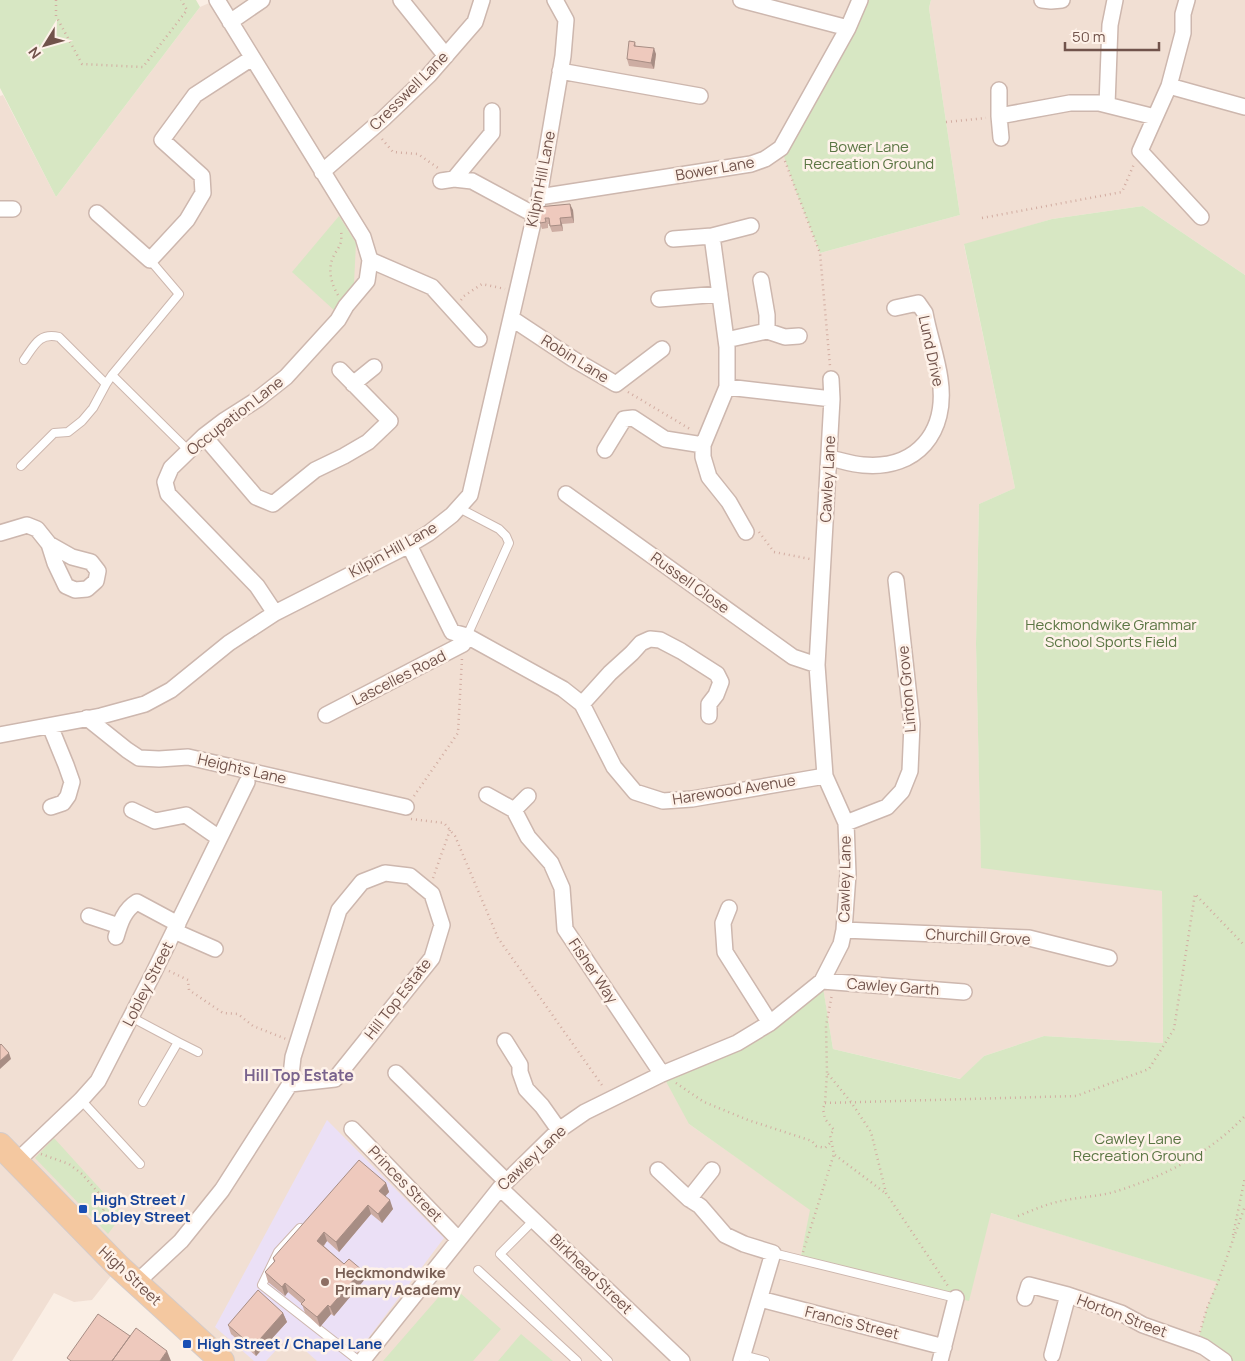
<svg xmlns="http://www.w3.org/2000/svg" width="1245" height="1361" font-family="Manrope,sans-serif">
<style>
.residential{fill:#f1dfd3}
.education{fill:#ebe0f6}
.green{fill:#d7e7c3}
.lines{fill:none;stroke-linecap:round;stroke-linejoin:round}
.lane-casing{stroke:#cdb7ae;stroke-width:10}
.street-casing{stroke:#cdb7ae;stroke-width:18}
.primary-casing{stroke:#d4cbc9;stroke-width:26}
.path{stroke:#d2aca1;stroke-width:2.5;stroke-dasharray:1 4;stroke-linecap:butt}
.lane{stroke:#fff;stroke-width:8}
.street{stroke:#fff;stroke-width:15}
.primary{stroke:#f4c8a0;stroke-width:24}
.wall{fill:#cdada3}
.shaded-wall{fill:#a78d84}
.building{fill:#eec9bd;stroke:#a78d84}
.transit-dot{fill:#1a4fb4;stroke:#fef2e9;stroke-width:2}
.education-dot{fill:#8d6e63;stroke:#fef2e9;stroke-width:2}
.labels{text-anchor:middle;stroke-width:5;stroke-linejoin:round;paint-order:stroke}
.street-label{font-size:15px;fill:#71534b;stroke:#fef2e9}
.park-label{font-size:15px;fill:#5b7644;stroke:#fef2e9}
.transit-label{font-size:15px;font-weight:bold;fill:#164399;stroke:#fef2e9;text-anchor:start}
.education-label{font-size:15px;font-weight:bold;fill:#785e54;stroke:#fef2e9;text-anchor:start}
.neighbourhood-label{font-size:16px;font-weight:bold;fill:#79638d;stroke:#fef2e9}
</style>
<rect width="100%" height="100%" fill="#faeee4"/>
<!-- residential -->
<path class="residential" d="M216 0H860L797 194 820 253 960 215 929 8 931 0H1245V275L1143 206 1052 219 964 245 1015 488 979 504 976 644 981 859 1162 891 1163 1043 1044 1036 984 1056 961 1079 833 1049 822 982 689 1124 811 1210 800 1259 991 1213 1218 1282 1207 1309 1224 1361H222L118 1267 92 1300 74 1302 54 1293 12 1361H0V96L3 95 56 197 200 7Z"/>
<!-- education -->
<path class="education" d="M327 1120 444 1238 351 1361H317L289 1336 266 1361H254L215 1327Z"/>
<!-- green -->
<path class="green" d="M0 0H196L200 7 56 197 0 88Z
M860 0H931L929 8 960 215 820 253 797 194 781 148Z
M1143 206 1245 275V1361H1224L1197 1344 1207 1308 1217 1282 991 1213 969 1301 800 1260 810 1210 689 1124 662 1074 738 1043 822 981 833 1049 960 1079 984 1056 1044 1036 1163 1043 1162 891 981 868 976 644 979 504 1015 488 964 244 1052 219Z
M339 216 356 243 354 284 335 311 292 272Z
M54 1138 123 1214 108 1234 35 1158Z
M450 1284 501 1329 473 1361H383Z
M521 1334 553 1361H498Z"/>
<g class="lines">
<defs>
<path id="lane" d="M150 260 179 294 112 375 188 450
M24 360C34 346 39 332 59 337L106 384
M21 466 54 433 68 432 82 421 93 408 106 384 112 375
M459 508 499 529 506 536 509 543 467 636
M131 1017 178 1042 143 1102
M178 1042 198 1052
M81 1100 140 1164
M534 1220 500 1254 608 1361
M300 1228 278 1252 262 1285 359 1361
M773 1253 956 1298
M478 1270 577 1361
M743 1355 765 1361"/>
<path id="street" d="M217 0 363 237 370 260 367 281 346 306 338 320 286 377 258 399 225 420 204 436 171 468 165 482 168 494 257 586 275 613
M401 0 446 56
M741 0 848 28
M1042 0 1051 1 1062 0
M1187 0 1183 14V33L1169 86 1140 151 1201 217
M230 22 262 0
M560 71 700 96
M1169 86 1245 107
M999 90V116L1001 138
M1107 105 1110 25 1115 0
M999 116 1070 103H1099L1155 117
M322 172 383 119 429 75 475 22 482 0
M454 179 492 133V111
M441 181 454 179 472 181 535 215
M539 197 751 164 765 159 781 148 848 28 860 0
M0 209H13
M97 213 150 260 187 220 203 193 202 176 162 140 195 95 252 58
M751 226 712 236 727 347V387L832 399
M673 239 712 236
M370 260 432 287 479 339
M659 299 720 294
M511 318 573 359 616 384 662 349
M767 331 785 337 799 336
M726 340 767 331V315L761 280
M353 384 374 367
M727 387 703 445V457L709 477 729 502 746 532
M204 436 256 497 273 504 315 470 344 456 368 442 390 421 340 370
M605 450 624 419 633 418 665 439 703 445
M829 458C840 460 851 464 863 465 917 470 948 432 940 379 937 357 929 335 925 313L918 303 895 308
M566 494 793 657 817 665
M0 533 27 525 37 529 49 544 55 563 66 586 75 590 87 589 96 581 98 571 91 562 72 557 49 544
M409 545 452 632 467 636 563 689 582 704 614 767 635 792 663 801 692 799 825 776
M582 704 610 673 632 653 641 643 650 639 660 640 681 651 717 674 721 682 716 695 709 704V716
M326 715 463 644 467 636
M87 718 127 750 139 758 159 759 188 757 406 807
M50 726 66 765 72 782 68 796 63 803 51 807
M0 735 101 716 145 704 171 690 229 643 275 613 409 545 429 533 452 515 470 495 539 197 563 56 566 20 555 0
M487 795 514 810 528 796
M132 810 155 821 186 815 219 838
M514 810 528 837 551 863 562 888 565 929 662 1074
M846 823 887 807 902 791 910 771 912 724 896 580
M729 908 723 923 725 952 770 1023
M89 916 119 926
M844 930 1029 938 1109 958
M174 931 215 949
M116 937C120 923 124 910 137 902L178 924
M822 981 964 992
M505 1041 520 1065V1072L526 1089 542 1106 559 1130
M396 1073 506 1181
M352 1129 458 1239
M16 1162 81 1100 98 1081 153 974 247 782
M658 1170 689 1199 700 1206 725 1235 744 1244 773 1253 741 1361
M500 1188 682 1361
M689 1199 712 1170
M136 1283 181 1241 222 1190 290 1084 293 1057 339 910 362 882 385 873 410 876 432 894 442 925 432 958 335 1079 290 1084
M1025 1298 1029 1285 1068 1295 1121 1313 1143 1325 1197 1344 1204 1347 1224 1361
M760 1299 944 1347
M1052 1355 1068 1295
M362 1361 500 1188 559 1130 585 1112 662 1074 737 1043 770 1023 822 981 841 944 844 930 848 874 846 823 825 776 817 665 832 399 831 379
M940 1361 956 1298"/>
<path id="primary" d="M0 1145 118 1266 222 1361"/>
</defs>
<!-- lane casing -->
<use href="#lane" class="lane-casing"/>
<!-- street casing -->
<use href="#street" class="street-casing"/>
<!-- primary casing -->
<use href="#primary" class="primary-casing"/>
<!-- path -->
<path class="path" d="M56 0V16L82 64 143 67 187 10 181 0
M946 122 986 118
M382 139 393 152 418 154 438 168
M785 161 820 253 830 366
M982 218 1122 192 1134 164
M338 295C332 285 328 272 332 260 337 247 343 247 341 230
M461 300 464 296 482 284 505 289
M628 392 690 429
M759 532 774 552 810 559
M414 796 458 733 462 658
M411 819 444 823 455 836 498 938 604 1088
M433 878 450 830
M169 971 188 980 189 990 223 1013 238 1014 253 1026 286 1039
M828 1074 851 1102 871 1132 886 1193 948 1286
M676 1083 704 1102 748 1120 812 1141 816 1146 825 1148 832 1141
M825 1103 1076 1096 1149 1069 1174 1029 1195 894 1245 946
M41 1154 69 1164 82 1174 103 1198 105 1207 98 1220
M835 1155 884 1192
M1018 1216C1031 1211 1044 1205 1057 1202 1076 1197 1096 1197 1114 1192 1165 1176 1207 1155 1245 1116
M1233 1235 1245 1177
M803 1252 834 1154 830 1135 834 1130 825 1119 823 1109 825 1103 827 1073 826 1026 832 994
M1200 1332 1207 1308 1218 1282 1245 1206"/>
<!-- lane -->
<use href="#lane" class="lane"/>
<!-- street -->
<use href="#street" class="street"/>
<!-- primary -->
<use href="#primary" class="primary"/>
</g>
<!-- wall -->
<path class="wall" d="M635 42 636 46 656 54 654 69 629 66 627 59Z
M538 207 573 210 574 223 562 224 563 231 552 232 549 224H548V228L542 229 540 223Z
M386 1183 389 1192 385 1196 393 1209 382 1223 371 1214 339 1252 327 1241 324 1246 344 1264 365 1279 334 1316 331 1314 320 1327 305 1313 302 1304 288 1292 285 1296 268 1282 265 1272 274 1262 273 1258Z
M283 1313 287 1322 256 1356 231 1334 228 1325Z"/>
<!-- shaded-wall -->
<path class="shaded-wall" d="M654 48 656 54 654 69 651 63Z
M570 204 573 210 574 223 572 217Z
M560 218 562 224 563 231 561 225Z
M9 1053 11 1059 0 1069V1061Z
M386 1183 389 1192 382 1200 379 1191Z
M390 1200 393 1209 382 1223 378 1214Z
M368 1205 371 1214 339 1252 336 1242Z
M324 1232 327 1241 320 1250 317 1241Z
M362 1270 365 1279 334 1316 330 1307Z
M285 1283 288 1292 285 1296 282 1287Z
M328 1305 331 1314 320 1327 317 1317Z
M283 1313 287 1322 256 1356 253 1347Z
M167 1351 171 1361H160Z"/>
<!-- building -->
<path class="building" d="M629 41 635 42 634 46 654 48 651 63 627 59Z
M570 204 572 217 560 218 561 225 550 226 549 218H545L546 222 540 223 538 207Z
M1 1044 9 1053 0 1061V1045Z
M359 1160 386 1183 379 1191 390 1200 378 1214 368 1205 336 1242 324 1232 317 1241 344 1264 349 1259 362 1270 330 1307 328 1305 317 1317 301 1304 305 1300 285 1283 282 1287 265 1272 275 1261 273 1258Z
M258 1290 283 1313 253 1347 228 1325Z
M98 1314 130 1336 112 1361H71L67 1358Z
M136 1328 167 1351 160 1361H112Z"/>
<!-- markers -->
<g class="transit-dot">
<rect x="78" y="1204" width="10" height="10" rx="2.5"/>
<rect x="182" y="1339" width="10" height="10" rx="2.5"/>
</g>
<circle class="education-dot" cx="325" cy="1282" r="5"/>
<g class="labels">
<!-- street labels -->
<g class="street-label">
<text transform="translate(409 91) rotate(-45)" y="5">Cresswell Lane</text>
<text transform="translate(715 169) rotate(-10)" y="5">Bower Lane</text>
<text transform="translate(541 179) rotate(-79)" y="5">Kilpin Hill Lane</text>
<text transform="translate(931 351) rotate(78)" y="5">Lund Drive</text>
<text transform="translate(575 359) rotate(32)" y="5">Robin Lane</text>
<text transform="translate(235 416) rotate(-38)" y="5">Occupation Lane</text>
<text transform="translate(828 479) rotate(-87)" y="5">Cawley Lane</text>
<text transform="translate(393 550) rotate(-29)" y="5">Kilpin Hill Lane</text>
<text transform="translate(690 583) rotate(36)" y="5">Russell Close</text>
<text transform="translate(399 678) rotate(-27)" y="5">Lascelles Road</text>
<text transform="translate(907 689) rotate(-95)" y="5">Linton Grove</text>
<text transform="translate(242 769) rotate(13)" y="5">Heights Lane</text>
<text transform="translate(734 790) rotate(-9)" y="5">Harewood Avenue</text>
<text transform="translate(845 879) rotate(-89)" y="5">Cawley Lane</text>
<text transform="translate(978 937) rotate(3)" y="5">Churchill Grove</text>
<text transform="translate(593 971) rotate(56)" y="5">Fisher Way</text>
<text transform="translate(148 984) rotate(-63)" y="5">Lobley Street</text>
<text transform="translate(893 987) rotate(4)" y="5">Cawley Garth</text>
<text transform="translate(398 999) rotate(-52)" y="5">Hill Top Estate</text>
<text transform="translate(532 1158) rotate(-43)" y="5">Cawley Lane</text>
<text transform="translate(405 1184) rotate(46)" y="5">Princes Street</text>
<text transform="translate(591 1274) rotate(44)" y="5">Birkhead Street</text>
<text transform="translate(130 1276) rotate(43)" y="5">High Street</text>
<text transform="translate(1122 1316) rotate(21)" y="5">Horton Street</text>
<text transform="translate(852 1323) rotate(14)" y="5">Francis Street</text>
</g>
<!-- park labels -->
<g class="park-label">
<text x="869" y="152">Bower Lane<tspan x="869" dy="17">Recreation Ground</tspan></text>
<text x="1111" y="630">Heckmondwike Grammar<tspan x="1111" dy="17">School Sports Field</tspan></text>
<text x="1138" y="1144">Cawley Lane<tspan x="1138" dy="17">Recreation Ground</tspan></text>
</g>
<!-- transit labels -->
<g class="transit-label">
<text x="93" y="1205">High Street /<tspan x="93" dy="17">Lobley Street</tspan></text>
<text x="197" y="1349">High Street / Chapel Lane</text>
</g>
<!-- education labels -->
<g class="education-label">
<text x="335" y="1278">Heckmondwike<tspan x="335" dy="17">Primary Academy</tspan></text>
</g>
<!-- neighbourhood labels -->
<g class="neighbourhood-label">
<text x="299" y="1081">Hill Top Estate</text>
</g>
</g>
<!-- north arrow -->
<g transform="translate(45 45) rotate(233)" stroke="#fef2e9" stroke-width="4" paint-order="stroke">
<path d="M0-4L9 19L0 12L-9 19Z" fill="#71534b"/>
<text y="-8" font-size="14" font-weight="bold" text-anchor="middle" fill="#71534b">N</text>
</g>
<!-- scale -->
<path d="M1065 42v8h94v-8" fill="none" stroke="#71534b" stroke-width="2.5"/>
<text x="1072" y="42" font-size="15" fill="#71534b" stroke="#fef2e9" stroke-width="4" paint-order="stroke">50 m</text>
</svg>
